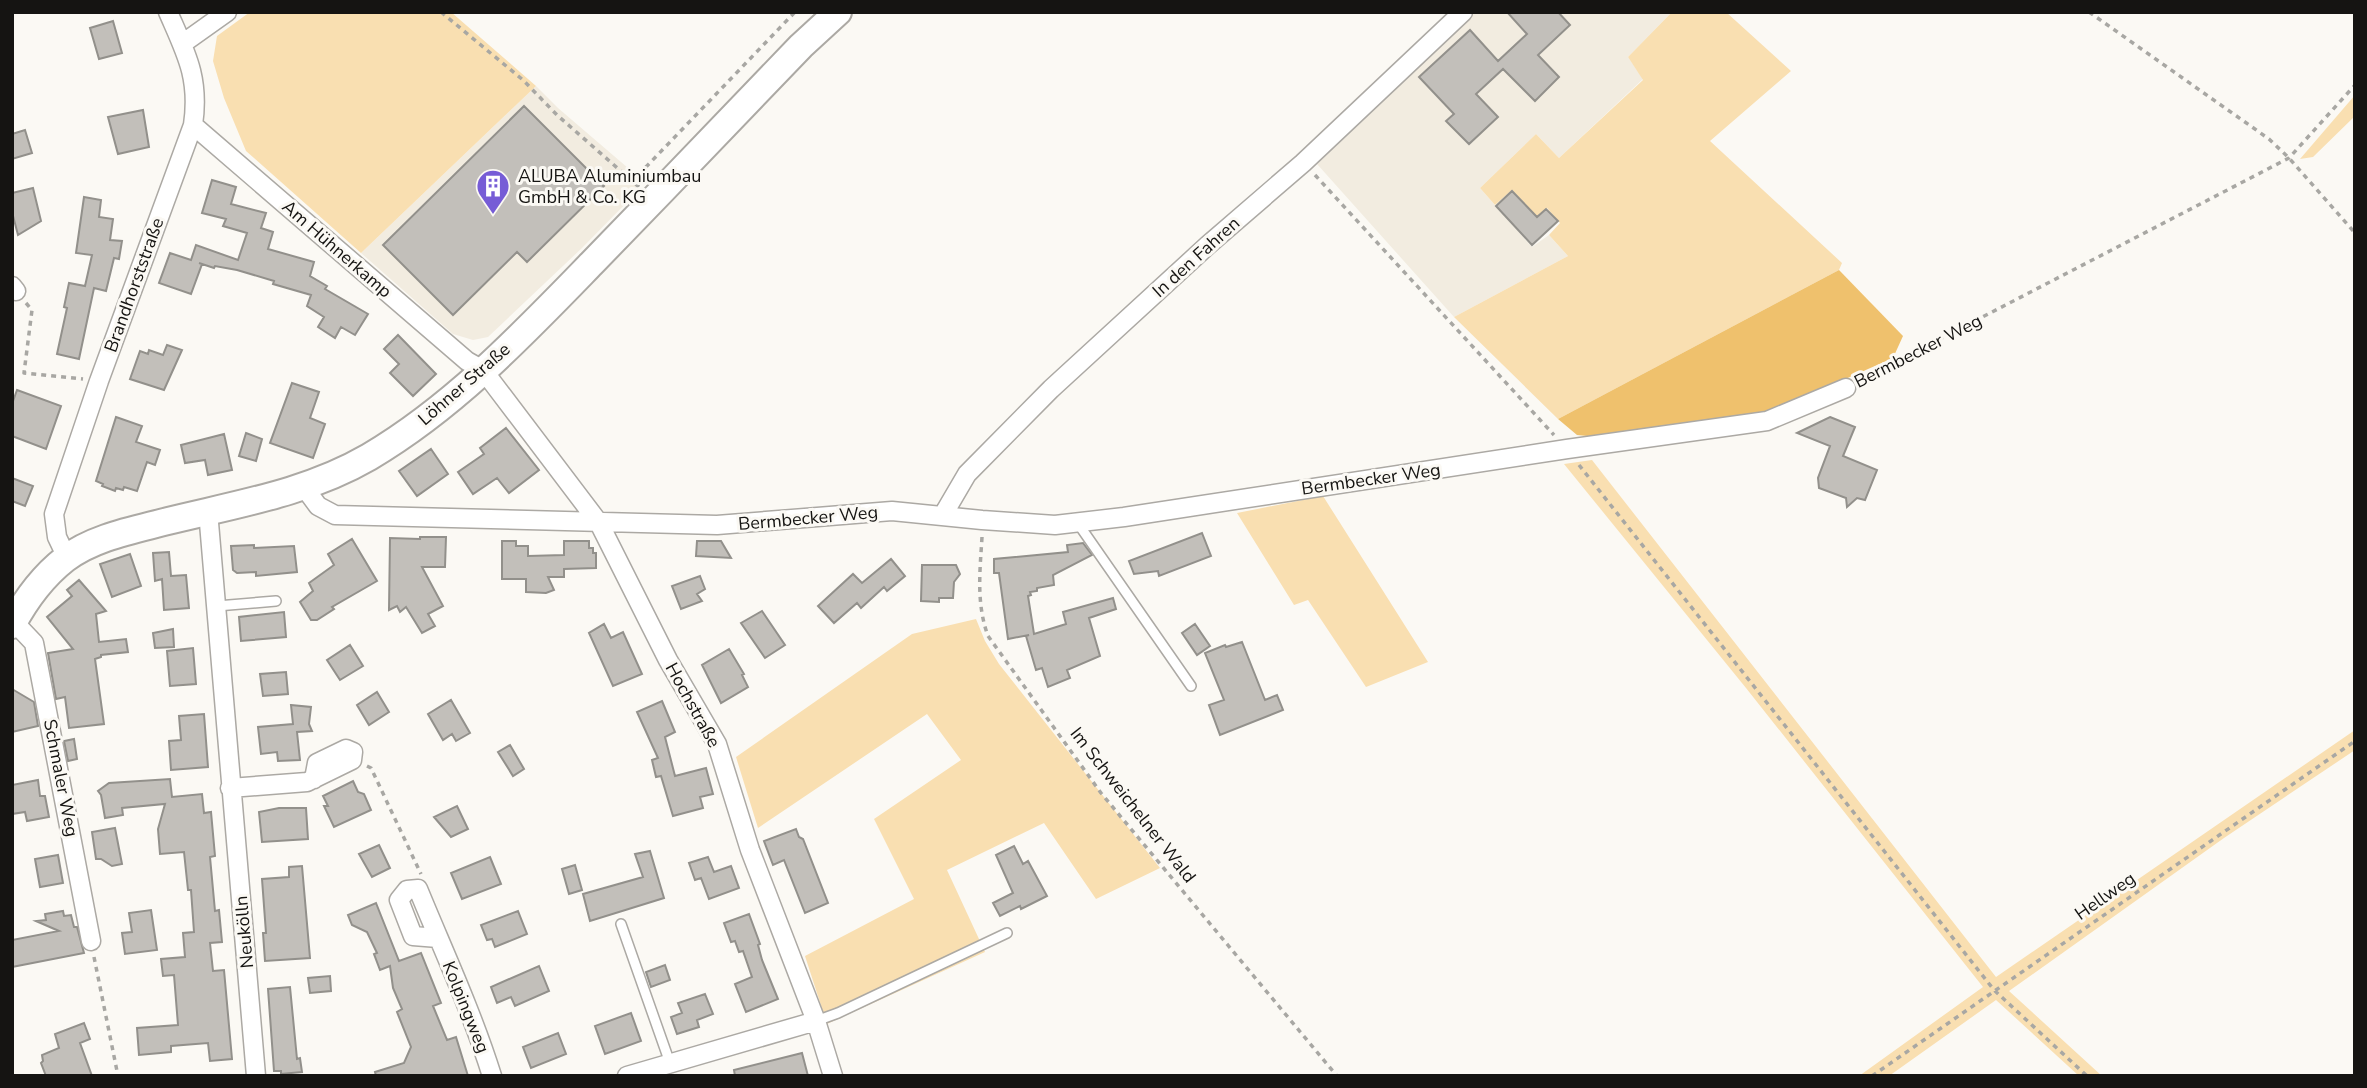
<svg xmlns="http://www.w3.org/2000/svg" width="2367" height="1088" font-family="'Nunito Sans',sans-serif">
<style>
.built{fill:#f2ece0}
.green{fill:#f9dfb1}
.forest{fill:#efc16d}
.building{fill:#c2bfba;stroke:#92908b;stroke-width:2}
.lines{fill:none;stroke-linecap:round;stroke-linejoin:round}
.lane-casing{stroke:#aca9a4;stroke-width:12}
.street-casing{stroke:#aca9a4;stroke-width:21}
.secondary-casing{stroke:#aca9a4;stroke-width:30}
.path{stroke:#a8a7a3;stroke-width:3.5;stroke-dasharray:5 5;stroke-linecap:butt}
.lane{stroke:#fff;stroke-width:9}
.street{stroke:#fff;stroke-width:18}
.secondary{stroke:#fff;stroke-width:26}
.labels{text-anchor:middle;stroke-width:6;stroke-linejoin:round;paint-order:stroke}
.poi-label{font-size:18px;fill:#151412;stroke:#fbf9f4;text-anchor:start}
.street-label{font-size:18px;fill:#151412;stroke:#fbf9f4}
</style>
<rect width="100%" height="100%" fill="#fbf9f4"/>
<!-- built -->
<path class="built" d="M1474 12H1672L1628 57 1643 79 1559 158 1536 134 1480 188 1532 247 1549 235 1568 256 1454 317 1317 164Z
M536 86 558 108 635 174 636 193 582 248 488 337 473 340 453 334 361 253Z"/>
<!-- green -->
<path class="green" d="M250 12H451L536 86 361 253 246 151 224 98 213 61 217 36Z
M1672 12H1726L1791 71 1710 141 1842 263 1839 270 1558 419 1454 317 1568 256 1549 235 1560 223 1547 208 1537 216 1512 190 1495 205 1480 188 1536 134 1559 158 1643 80 1628 57Z
M2355 95V116L2313 157 2300 159Z
M1592 460 1996 977 2355 730V750L2224 838 2009 991 2102 1076H2079L1996 1000 1889 1076H1859L1983 987 1746 688 1564 464Z
M1323 496 1428 662 1366 687 1308 600 1294 605 1237 513Z
M976 619 985 641 999 664 1160 868 1096 899 1044 823 947 870 985 952 827 1024 805 956 914 899 874 819 961 760 927 714 758 828 736 757 912 634Z"/>
<!-- forest -->
<path class="forest" d="M1839 270 1903 336 1893 358 1773 411 1608 438 1577 435 1558 419Z"/>
<!-- building -->
<path class="building" d="M1507 12H1558L1570 25 1538 55 1559 77 1535 101 1503 69 1476 94 1498 117 1469 144 1446 121 1454 114 1419 77 1470 30 1498 61 1527 34Z
M113 21 122 53 99 59 90 28Z
M524 106 604 186 527 262 517 252 453 315 383 245Z
M143 110 149 147 118 154 108 117Z
M25 130 32 153 12 159V134Z
M212 180 236 187 231 204 266 213 261 228 273 232 268 249 314 262 310 276 327 286 325 289 368 314 355 335 341 327 335 338 318 327 324 317 307 306 311 295 273 284 274 281 237 270 215 266 214 268 199 263 202 264 191 294 159 283 170 253 191 260 196 245 238 260 247 233 223 226 226 219 202 213Z
M33 188 41 221 18 235 12 212V193Z
M1512 191 1537 217 1546 209 1558 221 1532 245 1496 206Z
M84 197 101 200 99 217 113 219 110 240 122 241 119 259 114 258 106 291 94 288 79 359 57 354 67 308 64 307 69 283 85 286 92 255 76 253Z
M398 335 436 374 413 396 390 373 399 364 384 349Z
M167 345 182 350 164 390 130 379 140 351 148 354 149 350 163 355Z
M292 383 319 392 310 418 325 424 313 458 270 443Z
M17 390 61 406 46 449 12 436V404Z
M116 417 142 426 136 442 160 450 155 465 147 462 137 491 124 487 123 490 116 488 115 491 102 486 103 484 96 481Z
M1830 417 1855 427 1843 456 1877 470 1865 500 1857 498 1847 507 1846 498 1819 488 1818 478 1830 446 1797 433Z
M506 428 539 470 509 493 497 478 473 494 458 472 484 454 480 448Z
M246 433 262 439 256 461 239 456Z
M224 434 232 470 208 475 205 460 185 463 181 445Z
M431 449 448 474 417 496 399 471Z
M12 478 33 486 25 506 12 501Z
M1202 533 1211 556 1159 576 1158 571 1134 574 1129 561Z
M420 537H446L445 567H422L443 606 428 614 435 626 422 633 406 607 400 612 397 606 389 610 390 538 420 539Z
M352 539 377 581 332 607 334 609 317 620H311L300 602 313 591 309 583 334 565 328 554Z
M502 541H516V546H528V556L564 555V541H589V548H593V553H596V568L564 569V577H548L554 590 546 593 526 592V579H502Z
M697 541H721L731 558 696 556Z
M1083 543 1092 555 1053 575 1054 585 1037 588V591L1030 592 1031 595 1028 596 1034 634 1066 624 1063 612 1113 598 1116 609 1089 618 1100 656 1067 670 1070 678 1048 687 1042 668 1036 670 1026 636 1029 635 1008 639 999 573H994V559L1068 552 1067 545Z
M254 545V548L294 546 297 572 256 576V572L237 573 233 570 231 546Z
M169 552 171 576 186 575 189 608 164 610 162 579 155 581 153 553Z
M130 554 141 586 112 597 100 564Z
M891 559 905 576 887 591 884 587 861 608 857 603 834 623 818 606 853 574 862 583Z
M922 565H956L960 574 954 582 953 598H939V602L921 601Z
M700 576 705 589 697 594 702 601 681 609 672 586Z
M79 580 106 611 96 614 99 642 126 639 128 652 101 655V657L95 659 104 724 69 728 65 697 56 699 48 653 73 649 47 617 72 596 67 590Z
M762 611 785 645 765 658 741 623Z
M284 612 286 637 241 641 239 617Z
M604 624 611 638 623 632 642 674 613 686 589 633Z
M1195 624 1210 646 1197 655 1182 633Z
M173 629 174 647 155 648 153 633Z
M1242 642 1265 700 1277 695 1283 710 1220 735 1209 705 1224 700 1205 653 1225 645 1226 647Z
M350 645 363 666 340 680 327 660Z
M193 648 196 684 170 686 167 651Z
M729 649 744 674 742 675 748 687 721 703 702 665Z
M286 672 288 694 263 696 260 674Z
M12 689 34 702 38 726 12 732Z
M377 692 389 712 369 725 357 705Z
M451 700 470 733 456 741 452 734 443 740 428 714Z
M662 701 675 732 665 737 675 776 706 768 713 794 700 797 703 808 673 816 661 776 656 777 652 760 658 758 637 712Z
M291 705 311 707 309 724 312 731 297 732 300 760 278 761 277 752 261 754 258 727 293 724Z
M204 714 208 767 171 770 169 741 181 740 179 716Z
M74 739 77 759 68 761 64 741Z
M510 745 524 769 513 776 498 752Z
M170 779 172 797 202 794 204 813 211 812 215 856 210 857 215 911 219 910 222 942 210 943 213 971 224 970 232 1059 210 1061 208 1043 171 1046V1052L139 1055 137 1028 178 1025 174 975 163 976 161 959 185 957 183 933 194 932 191 890H188L184 852 160 854 158 829 165 804 122 808 123 815 105 818 101 795 98 791 109 783Z
M38 780 40 796H45L49 817 27 821 25 812 12 814V785Z
M353 781 358 792 364 794 371 810 334 827 324 806H328L323 796Z
M457 806 468 829 451 837 434 817Z
M279 808H306L308 839 262 842 259 812Z
M115 828 122 864 112 866 101 859H96L92 832Z
M796 829 799 837 803 839 828 903 805 913 784 860 773 865 764 841Z
M379 845 390 868 372 877 359 854Z
M1014 846 1023 864 1028 861 1047 896 1021 909 1020 906 1000 916 993 903 1013 893 996 855Z
M650 851 664 898 590 921 583 894 643 877 635 854Z
M58 855 63 883 40 887 35 859Z
M490 857 501 884 462 899 451 873Z
M708 857 714 872 731 866 739 888 709 899 701 878 695 880 689 863Z
M575 865 582 890 569 894 562 869Z
M302 866 310 958 265 961 263 933H266L262 879 289 877V867Z
M376 903 399 961 421 953 441 1003 433 1006 447 1040 456 1037 468 1076H376L375 1072 404 1063 411 1047 397 1012 402 1009 393 988 390 966 380 970 374 954 377 953 367 932 352 925 348 915Z
M151 910 157 950 125 954 122 933 132 932 129 913Z
M63 911 64 916 71 915 74 927H77L84 953 12 967V940L59 931 36 921 46 920 45 914Z
M518 911 527 934 495 947 492 939 487 940 481 925Z
M749 914 760 944 758 945 762 960 778 999 746 1012 735 984 752 977 743 951 739 952 735 941 731 942 724 923Z
M665 965 670 980 651 987 646 972Z
M539 966 549 991 515 1006 511 997 497 1003 491 987Z
M330 976 331 991 310 993 308 978Z
M290 987 297 1059 300 1058 302 1072 281 1074V1071H274L268 989Z
M705 994 713 1014 697 1020 699 1027 677 1034 671 1017 682 1013 678 1003Z
M631 1013 641 1041 605 1054 595 1026Z
M84 1023 90 1039 80 1043 92 1076H46L41 1063 43 1061 42 1055 59 1048 55 1034Z
M558 1033 566 1054 531 1068 523 1047Z
M802 1053 808 1076H735L734 1070Z"/>
<g class="lines">
<defs>
<path id="lane" d="M1077 522 1191 686
M217 606 276 601
M621 924 670 1063
M816 1021 838 1013 1007 933"/>
<path id="street" d="M182 44 227 12
M193 125 467 361 483 370 599 523 668 660 717 744 750 850 816 1021 833 1076
M12 286 16 291
M304 487 318 506 335 515 717 525 892 511 982 520 1055 525 1124 517 1567 449 1767 421 1846 388
M208 511 256 1076
M943 515 967 474 1051 389 1208 245 1303 163 1463 12
M67 558 57 537 54 514 99 381 193 125C200 78 186 53 168 12
M14 622 34 643 91 941
M230 788 307 782 352 760 353 752 346 749 317 763 314 779
M438 938 413 936 399 900 407 890 418 889C443 950 472 1012 492 1076
M627 1076 816 1021"/>
<path id="secondary" d="M12 625C26 599 42 577 65 559 94 537 134 530 168 521 237 504 307 493 369 457 454 407 524 333 592 263 662 191 732 118 801 46L838 12"/>
</defs>
<!-- lane casing -->
<use href="#lane" class="lane-casing"/>
<!-- street casing -->
<use href="#street" class="street-casing"/>
<!-- secondary casing -->
<use href="#secondary" class="secondary-casing"/>
<!-- path -->
<path class="path" d="M441 12 523 80 557 115 639 187
M2089 12 2269 139 2289 158 2355 233
M1315 175 1554 435
M644 177 645 168 795 12
M26 303 32 310 24 373 83 379
M1859 381 2289 158 2355 85
M1579 465 1994 990 2087 1076
M982 537C980 571 976 603 988 636L1101 793 1337 1076
M367 766 371 768 421 874
M94 957 118 1076
M1872 1076 2355 741"/>
<!-- lane -->
<use href="#lane" class="lane"/>
<!-- street -->
<use href="#street" class="street"/>
<!-- secondary -->
<use href="#secondary" class="secondary"/>
</g>
<!-- icons -->
<defs>
<symbol id="building-pin" viewBox="-11 -11 22 30"><path d="M0 17L-7.5 6A9.5 9.5 0 1 1 7.5 6Z" fill="#765cd6" stroke="#fbf9f4"/><path d="M-4-6H4V6H1V3H-1V6H-4ZM-2.5-4.3h1.7v1.8h-1.7ZM.8-4.3h1.7v1.8H.8ZM-2.5-1h1.7V.8h-1.7ZM.8-1h1.7V.8H.8Z" fill="#fff"/></symbol>
</defs>
<g fill-rule="evenodd">
<use href="#building-pin" x="474" y="167" width="38" height="52"/>
</g>
<g class="labels">
<!-- poi labels -->
<g class="poi-label">
<text x="518" y="182">ALUBA Aluminiumbau<tspan x="518" dy="21">GmbH &amp; Co. KG</tspan></text>
</g>
<!-- street labels -->
<g class="street-label">
<text transform="translate(337 249) rotate(41)" y="6">Am Hühnerkamp</text>
<text transform="translate(1196 257) rotate(-42)" y="6">In den Fahren</text>
<text transform="translate(134 285) rotate(-70)" y="6">Brandhorststraße</text>
<text transform="translate(1918 351) rotate(-27)" y="6">Bermbecker Weg</text>
<text transform="translate(464 384) rotate(-41)" y="6">Löhner Straße</text>
<text transform="translate(1371 479) rotate(-8)" y="6">Bermbecker Weg</text>
<text transform="translate(808 518) rotate(-5)" y="6">Bermbecker Weg</text>
<text transform="translate(693 705) rotate(61)" y="6">Hochstraße</text>
<text transform="translate(61 778) rotate(79)" y="6">Schmaler Weg</text>
<text transform="translate(1133 805) rotate(52)" y="6">Im Schweichelner Wald</text>
<text transform="translate(2105 896) rotate(-35)" y="6">Hellweg</text>
<text transform="translate(244 932) rotate(-95)" y="6">Neukölln</text>
<text transform="translate(466 1007) rotate(68)" y="6">Kolpingweg</text>
</g>
</g>
<!-- border -->
<rect width="2367" height="1088" fill="none" stroke="#151412" stroke-width="28"/>
</svg>
